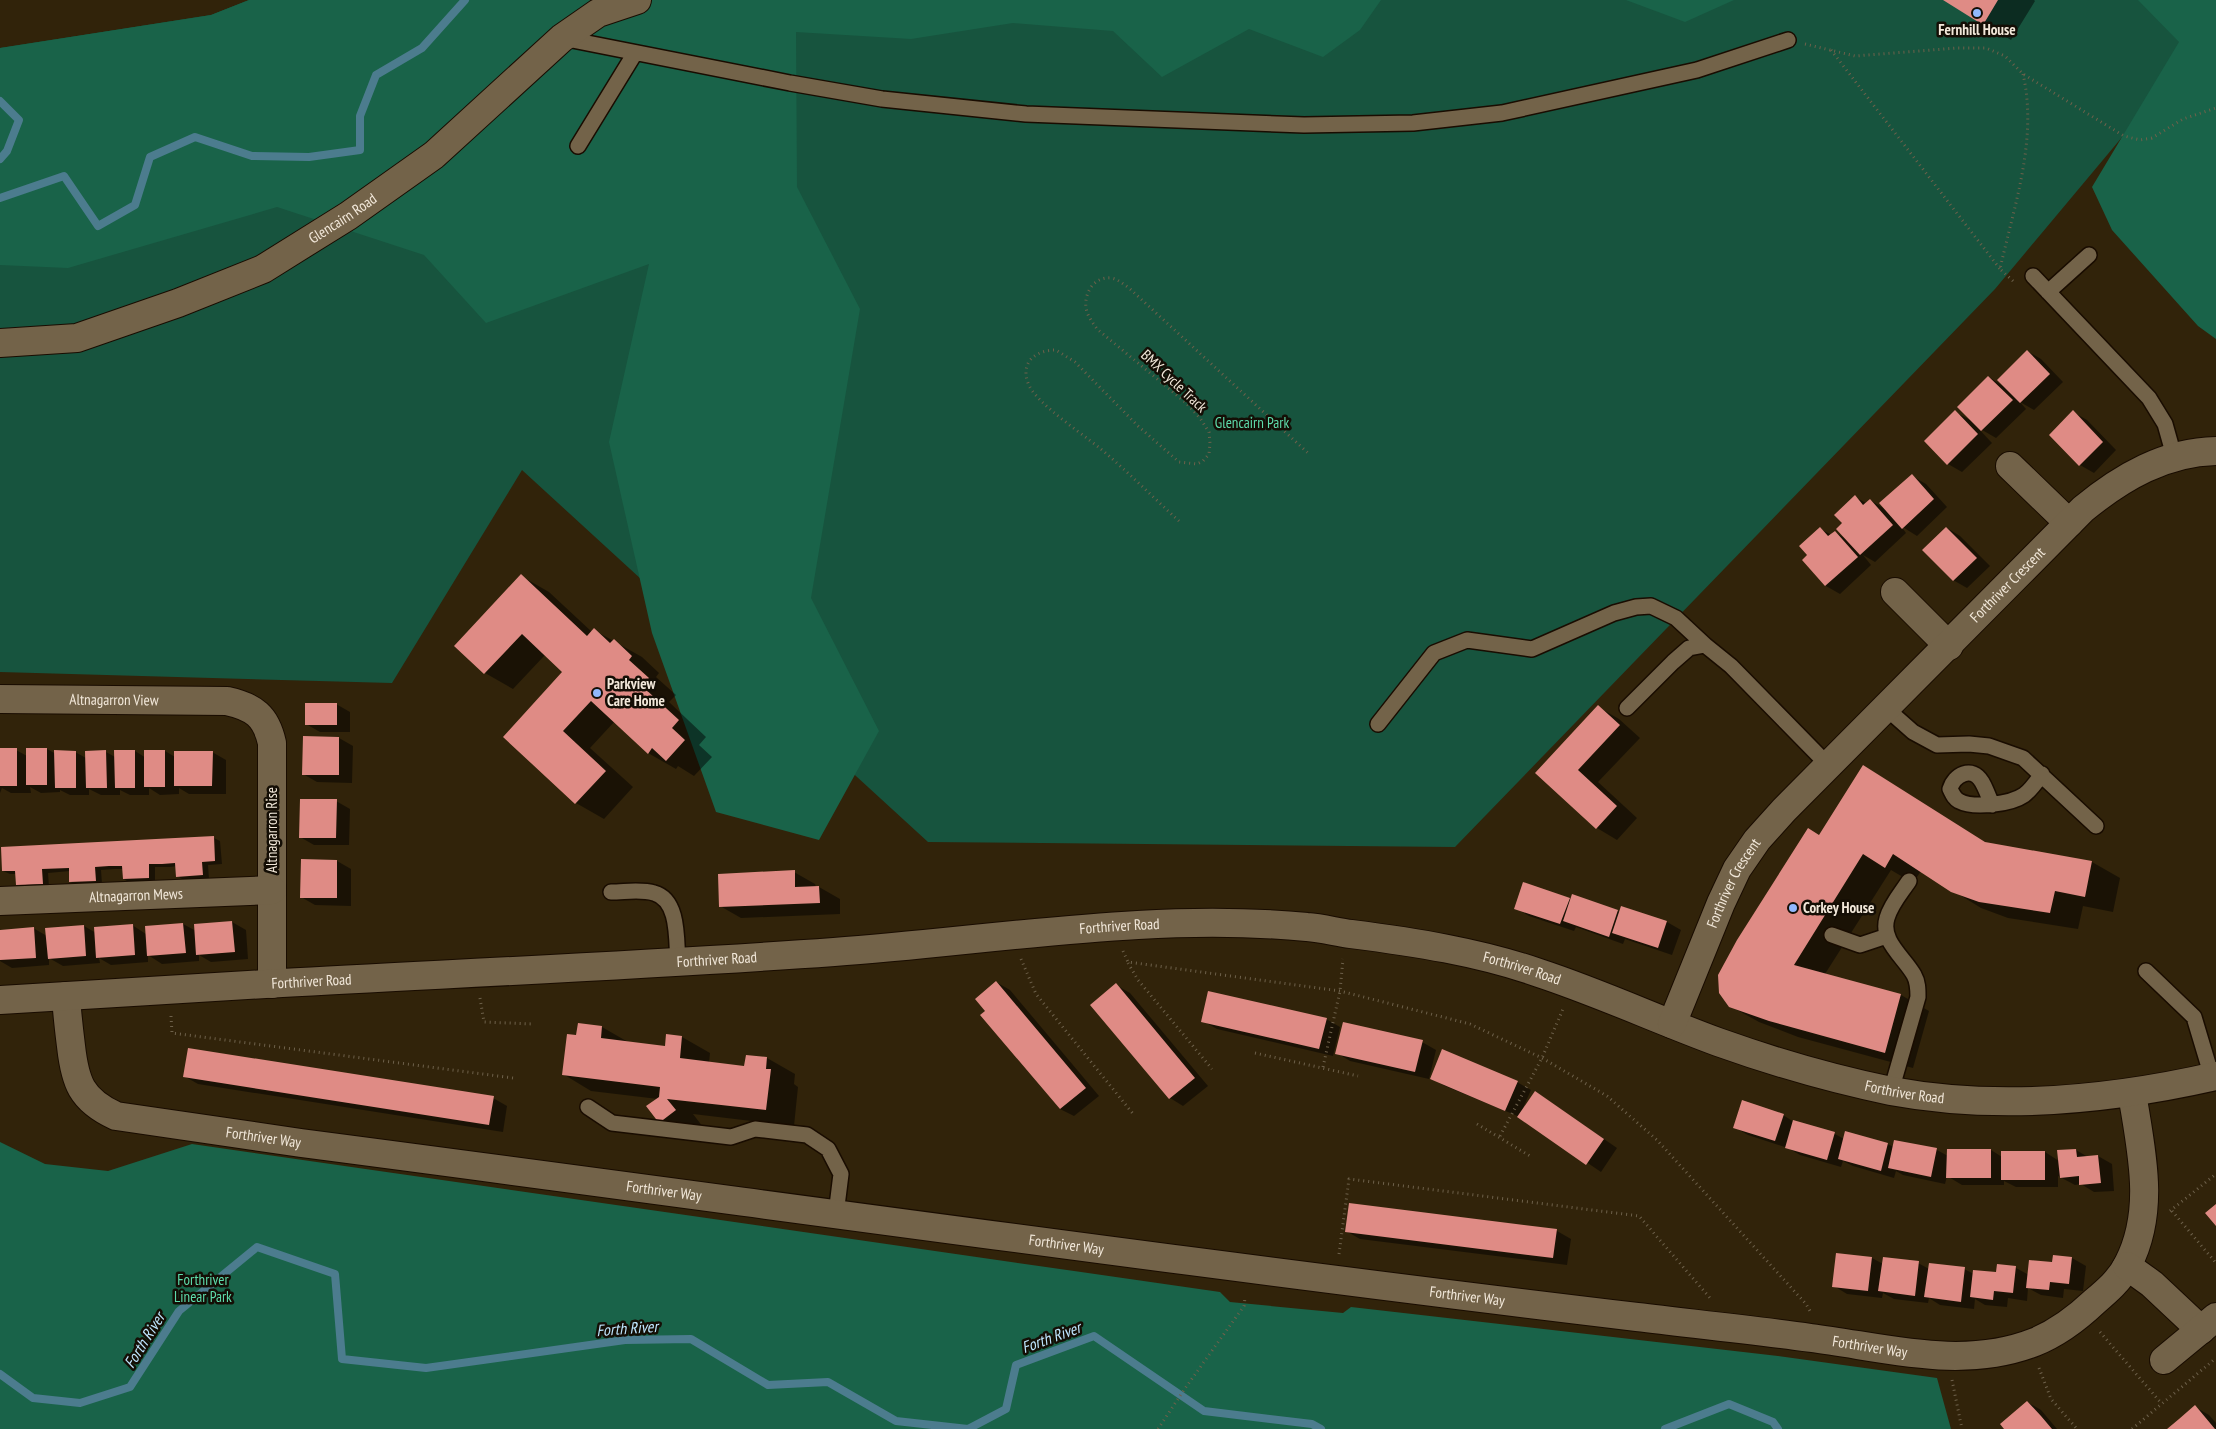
<svg xmlns="http://www.w3.org/2000/svg" width="2216" height="1429" font-family="'PT Sans Narrow',sans-serif">
<style>
.green{fill:#17543e}
.forest{fill:#196349}
.shadow{fill:#0007}
.lines{fill:none;stroke-linecap:round;stroke-linejoin:round}
.stream{stroke:#4c7c8e;stroke-width:8}
.building{fill:#df8b85}
.lane-casing{stroke:#190c00;stroke-width:18}
.street-casing{stroke:#190c00;stroke-width:30}
.path{stroke:#6e614b;stroke-width:3;stroke-dasharray:1 4;stroke-linecap:butt}
.lane{stroke:#736349;stroke-width:15}
.street{stroke:#736349;stroke-width:28}
.poi-dot{fill:#91b8fd;stroke:#140e05;stroke-width:2}
.labels{text-anchor:middle;stroke-width:5;stroke-linejoin:round;paint-order:stroke}
.poi-label{font-size:15px;font-weight:bold;fill:#f2e8da;stroke:#140e05;text-anchor:start}
.street-label{font-size:15px;fill:#f2e8da;stroke:#140e05}
.park-label{font-size:15px;fill:#5eddac;stroke:#140e05}
.water-label{font-size:16px;font-style:italic;fill:#bfe6ff;stroke:#140e05}
</style>
<rect width="100%" height="100%" fill="#31230a"/>
<!-- green -->
<path class="green" d="M249 0H2216L2174 75 1995 289 1455 847 928 842 522 470 392 683 0 672V48L211 15Z"/>
<!-- forest -->
<path class="forest" d="M249 0H1381L1360 30 1323 57 1249 29 1162 77 1113 31 1013 23 911 39 796 32 797 187 860 309 811 598 879 731 819 840 716 812 652 633 609 442 649 264 486 323 424 255 277 207 68 268 0 265V48L211 15Z
M1626 0H1734L1685 22Z
M2138 0H2216V339L2198 326 2112 230 2092 187 2179 42Z
M0 1142 45 1164 108 1171 192 1144 1220 1292 1230 1302 1343 1313 1351 1307 1778 1356 1937 1378 1951 1429H0Z"/>
<!-- shadow -->
<path class="shadow" d="M1945 0H2034L2035 1 2011 40Z
M2027 351 2041 359 2063 382 2034 410 2020 402 2026 409 1996 438 1977 427 1992 443 1962 472 1948 464 1925 441 1955 412 1974 422 1989 377 2003 386Z
M2073 412 2087 420 2116 450 2094 473 2080 465Z
M1912 476 1926 484 1947 507 1917 536 1901 526 1906 533 1875 562 1863 555 1871 565 1840 594 1826 586 1803 560 1809 555 1820 529 1832 535 1835 532 1846 539 1843 523 1855 497 1866 503 1870 500 1885 509Z
M1947 528 1960 536 1990 566 1967 588 1953 580Z
M521 576 549 592 592 632 594 630 642 657 659 673 656 677 676 695 669 702 706 737 699 745 712 757 694 776 678 766 676 769 648 753 615 721 590 748 633 787 604 819 576 803 505 737 564 672 545 655 513 689 485 673Z
M336 704 350 712V732H320L306 724Z
M1598 707 1619 719 1640 738 1598 782 1637 818 1617 840 1597 828 1537 773Z
M339 738 353 746 352 783 317 782 303 774Z
M47 749 56 754 75 752 86 758 106 752 115 757 135 751 146 758V751H165L175 757 212 752 226 760V794H189L179 788V794L160 795 149 788V795H130L120 790V795H101L89 789V795H70L60 790V792L41 793 30 787 31 793H11L2 788 0 793V750H16L27 756Z
M1864 766 1988 844 2092 862 2120 878 2113 912 2083 906 2078 929 2008 918 1981 908 1921 871 1913 883 1891 870 1825 974 1901 995 1929 1011 1913 1068 1798 1037 1759 1022 1730 1006 1819 837Z
M336 801 350 809 349 845H314L300 837Z
M214 838 220 841 222 864 208 865 209 879 184 880 177 876V866L170 867H155V881L130 883 124 879 123 869H115L101 870 102 884 77 885 70 882V871L48 873 49 887 24 888 17 884V874H10L3 871Z
M302 861H337L351 869V906L315 905 301 897Z
M794 872 815 884 816 887H819L840 899V914L741 918 720 906Z
M1573 896 1620 912 1622 907 1667 922 1681 930 1672 955 1625 939 1623 944 1576 927 1574 931 1529 916 1516 908 1569 899 1571 900Z
M232 922 246 930 248 959 211 962 199 955V961L162 964 148 955V962L111 965 99 958 100 963 63 966 49 958V965L12 968 0 961V931L33 928 47 936 84 926 96 933 132 925 146 934 183 924 196 931 195 925Z
M996 982 1010 990 1099 1096 1074 1116 1060 1109 987 1011Z
M1116 985 1130 993 1208 1086 1183 1106 1170 1098Z
M1326 1019 1340 1027 1333 1056 1217 1029 1203 1021Z
M602 1027 628 1042 666 1047 668 1035 682 1037 710 1053 709 1063 745 1067 767 1058 795 1074 794 1084 798 1087 794 1126 693 1114 703 1127 660 1122 658 1099 591 1091 563 1074 577 1036Z
M1422 1042 1436 1050 1429 1079 1350 1061 1337 1053Z
M184 1076 493 1098 507 1106 503 1132 198 1084Z
M1431 1078 1517 1082 1531 1090 1523 1108 1536 1092 1617 1148 1601 1172 1520 1117 1445 1086Z
M1783 1115 1794 1122 1835 1134 1844 1139 1887 1144 1894 1147 1895 1141 1937 1150 1948 1156 1991 1150 2002 1157 2045 1152 2059 1161V1152L2076 1150 2088 1157 2098 1156 2112 1164 2114 1191 2094 1192 2081 1184 2075 1185 2058 1176V1187H2016L2004 1181V1185H1962L1947 1176 1945 1184 1903 1175 1896 1171 1894 1178 1853 1166 1843 1161 1841 1167 1800 1155 1788 1148 1748 1135 1734 1127Z
M1350 1204 1557 1231 1571 1239 1567 1265 1360 1239 1346 1231Z
M1837 1254 1872 1258 1883 1264 1918 1263 1929 1269H1964L1974 1274H1997L1998 1266 2016 1268 2029 1275 2054 1264V1256L2072 1258 2086 1266 2083 1291 2064 1289 2063 1298 2041 1295 2028 1288 2027 1301 2008 1298 2007 1307 1985 1305 1975 1299 1974 1309 1940 1305 1929 1298 1928 1303 1894 1299 1883 1293 1882 1298 1847 1294 1834 1286Z
M2027 1402 2041 1410 2057 1429H2006Z
M2195 1407 2209 1415 2216 1423V1429H2169Z"/>
<g class="lines">
<!-- stream -->
<path class="stream" d="M0 101 19 120 7 151 0 159
M0 198 64 176 98 226 135 205 150 157 195 137 252 156 309 157 360 150V116L376 75 422 48 465 0
M0 1374 33 1398 80 1403 130 1387 179 1311 257 1247 335 1274 342 1359 426 1368 625 1340 691 1339 768 1385 828 1382 896 1421 968 1429 1006 1409 1016 1365 1094 1336 1204 1411 1312 1424 1321 1429
M1665 1429 1729 1404 1773 1422 1778 1429"/>
</g>
<!-- building -->
<path class="building" d="M1943 0H1998L1983 25Z
M2027 350 2050 374 2020 403 1997 380Z
M1988 376 2013 400 1981 431 1957 407Z
M1955 410 1978 434 1947 465 1924 441Z
M2073 410 2103 442 2079 466 2049 435Z
M1912 474 1934 499 1902 529 1879 503Z
M1855 495 1863 505 1870 499 1893 525 1860 555 1836 529 1842 523 1834 515Z
M1820 527 1828 536 1835 531 1858 557 1825 586 1802 560 1807 555 1799 546Z
M1946 527 1977 558 1953 581 1922 550Z
M521 574 587 636 594 628 610 643 614 639 632 656 629 660 649 678 642 686 679 720 672 728 685 740 666 761 652 748 648 754 591 701 563 731 606 771 575 804 503 737 562 672 522 634 484 674 454 646Z
M305 703H337V725H305Z
M1598 705 1620 725 1578 770 1617 806 1596 829 1535 773Z
M303 736 339 737V775H302Z
M0 748H17V786H0Z
M26 748H47V785H26Z
M54 750 76 751V788H55Z
M106 750 107 788H86L85 751Z
M114 750H135V788H115Z
M144 750H165V787H144Z
M174 751H213L212 786H174Z
M1863 765 1985 842 2092 861 2085 897 2055 891 2050 913 1979 902 1951 892 1893 854 1885 868 1863 854 1794 965 1901 994 1885 1053 1769 1021 1729 1007 1719 993 1718 975 1737 940 1808 828 1819 835Z
M300 799H337L336 838H299Z
M214 836 215 861 202 862 203 875 176 877 175 863 162 864H149V878L123 879 122 866H109L95 867 96 881 69 882V868L42 869 43 884 16 885 15 871H2L1 847Z
M301 859 337 860V898H300Z
M795 870V887L819 886 820 903 719 907 718 874Z
M1523 882 1570 898 1560 924 1514 909Z
M1572 894 1618 910 1609 937 1563 921Z
M1621 906 1667 921 1658 948 1612 933Z
M232 921 235 952 196 955 194 924Z
M183 923 186 953 147 956 145 926Z
M133 924 135 955 96 958 94 927Z
M84 925 86 956 48 959 45 928Z
M34 927 36 958 0 960V930Z
M996 981 1086 1088 1060 1109 980 1015 985 1011 975 999Z
M1116 983 1195 1078 1169 1099 1090 1005Z
M1208 991 1327 1018 1319 1049 1201 1022Z
M1343 1022 1423 1040 1415 1072 1335 1054Z
M578 1023 602 1026 601 1038 665 1046 666 1034 682 1036 680 1058 744 1066 746 1055 767 1057 766 1069H771L766 1110 667 1099 676 1110 659 1123 646 1106 659 1097 660 1087 562 1075 567 1034 576 1035Z
M188 1048 494 1096 489 1125 183 1077Z
M1442 1049 1518 1081 1505 1111 1430 1079Z
M1535 1091 1604 1139 1586 1165 1517 1117Z
M1742 1100 1784 1114 1775 1141 1733 1128Z
M1793 1120 1835 1132 1827 1160 1785 1148Z
M1845 1131 1888 1143 1881 1171 1838 1159Z
M1894 1140 1937 1148 1931 1177 1888 1168Z
M1947 1149H1991V1178H1946Z
M2076 1149 2077 1157 2098 1155 2101 1183 2079 1185V1176L2060 1178 2057 1150Z
M2001 1151H2045V1180H2001Z
M1349 1203 1557 1229 1553 1258 1345 1232Z
M2216 1204V1226L2205 1213Z
M1836 1253 1872 1257 1868 1291 1832 1287Z
M2053 1255 2072 1257 2069 1284 2050 1282 2049 1290 2026 1288 2029 1260 2052 1262Z
M1883 1257 1919 1261 1915 1296 1878 1291Z
M1929 1263 1965 1267 1961 1302 1924 1297Z
M1997 1264 2016 1266 2013 1293 1994 1291 1993 1300 1970 1297 1973 1270 1996 1272Z
M2027 1401 2041 1416 2052 1429H2004L2000 1424Z
M2195 1405 2215 1429H2167L2179 1419Z"/>
<g class="lines">
<defs>
<path id="lane" d="M562 38 790 83 882 99 1026 114 1304 125 1413 123 1502 113 1697 70 1788 40
M578 146 635 53
M2033 276 2149 398 2165 424 2174 456
M2048 292 2089 255
M1627 708 1673 662 1689 648 1705 645 1731 666 1829 766
M1887 709 1913 732 1937 745 1969 744 1989 746 2023 758 2096 826
M1378 724 1434 653 1467 640 1532 649 1614 613 1636 607 1651 606 1676 618 1705 645
M1992 805C1989 797 1986 789 1982 782 1972 765 1954 775 1950 789 1953 795 1954 798 1959 801 1974 809 2011 804 2024 795 2031 790 2037 781 2042 774
M611 892C625 892 641 889 654 893 680 900 676 942 678 963
M1832 935 1860 945 1887 936
M2146 971 2194 1017 2212 1077
M1891 1091 1918 997C1918 989 1918 982 1914 975 1904 957 1880 941 1887 918 1891 904 1901 893 1909 881
M588 1107 612 1123 731 1137 755 1129 807 1135 828 1149 841 1174 836 1214"/>
<g id="street">
<path id="s1" d="M0 343 77 338 178 303 263 269 348 216 434 155 562 38 598 13 637 0"/>
<path d="M2010 466 2069 523"/>
<path d="M1895 592 1949 646"/>
<path id="s2" d="M0 699 227 701C254 707 266 716 272 743V984"/>
<path id="s3" d="M0 901 272 890"/>
<path id="s4" d="M66 996C67 1013 69 1030 71 1046 75 1082 81 1100 116 1116L301 1143C746 1201 1191 1264 1637 1317 1695 1324 1753 1330 1811 1338 1884 1347 1962 1371 2035 1342 2057 1333 2076 1319 2094 1302 2107 1291 2120 1280 2128 1264 2156 1210 2141 1150 2132 1093"/>
<path id="s5" d="M0 1000C94 995 188 988 282 983 466 973 650 965 834 952 990 941 1149 912 1307 927 1322 928 1336 932 1351 934 1414 942 1479 952 1539 973 1600 993 1658 1020 1718 1042 1774 1062 1833 1079 1891 1091 1999 1111 2111 1100 2216 1076"/>
<path id="s6" d="M1672 1024 1721 903 1737 869 1757 840 1784 810 2083 509C2122 477 2165 452 2216 451"/>
<path d="M2127 1266 2152 1284 2201 1330"/>
<path d="M2164 1360 2216 1317"/>
</g>
</defs>
<!-- lane casing -->
<use href="#lane" class="lane-casing"/>
<!-- street casing -->
<use href="#street" class="street-casing"/>
<!-- path -->
<path class="path" d="M1805 44 1855 56 1957 48H1986L2005 56 2023 74 2124 136 2140 140 2152 138 2183 119 2216 108
M1831 50 2000 269
M2013 281 2000 269C2014 206 2038 139 2023 74
M1179 521C1156 500 1133 477 1109 456 1091 439 1035 404 1028 383 1020 361 1037 350 1056 350L1075 362 1138 426 1179 462 1197 464 1203 461 1209 454 1210 443 1209 432 1200 418 1185 402 1097 329C1093 323 1089 318 1087 312 1082 296 1093 276 1111 278 1118 279 1123 284 1129 288L1308 453
M1123 951 1128 962 1340 991 1470 1024 1542 1058 1607 1096 1657 1140 1806 1304 1810 1311
M1021 959 1036 994 1134 1115
M1128 963 1138 980 1212 1069
M480 998 484 1022 533 1024
M171 1016 172 1033 513 1078
M1255 1053 1358 1076
M1323 1067 1340 991 1343 959
M1477 1124 1530 1156
M1500 1136 1542 1058 1563 1009
M2170 1211 2216 1174
M2172 1211 2216 1263
M1339 1254 1349 1179 1639 1216 1710 1298
M2100 1332 2162 1404
M2039 1368 2051 1399 2077 1429
M1952 1380 1962 1429
M1158 1429 1186 1387 1244 1306 1245 1298
M2132 1429 2216 1358"/>
<!-- lane -->
<use href="#lane" class="lane"/>
<!-- street -->
<use href="#street" class="street"/>
</g>
<!-- markers -->
<g class="poi-dot">
<circle cx="1977" cy="13" r="5"/>
<circle cx="597" cy="693" r="5"/>
<circle cx="1793" cy="908" r="5"/>
</g>
<g class="labels">
<!-- poi labels -->
<g class="poi-label">
<text x="1977" y="35" text-anchor="middle">Fernhill House</text>
<text x="607" y="689">Parkview<tspan x="607" dy="17">Care Home</tspan></text>
<text x="1803" y="913">Corkey House</text>
</g>
<!-- street labels -->
<g class="street-label">
<text dy="5" stroke="none"><textPath href="#s1" startOffset="370">Glencairn Road</textPath></text>
<text transform="translate(1174 381) rotate(43)" y="5">BMX Cycle Track</text>
<text dy="5" stroke="none"><textPath href="#s6" startOffset="561">Forthriver Crescent</textPath></text>
<text dy="5" stroke="none"><textPath href="#s2" startOffset="114">Altnagarron View</textPath></text>
<text transform="translate(272 830) rotate(-90)" y="5">Altnagarron Rise</text>
<text dy="5" stroke="none"><textPath href="#s6" startOffset="154">Forthriver Crescent</textPath></text>
<text dy="5" stroke="none"><textPath href="#s3" startOffset="136">Altnagarron Mews</textPath></text>
<text dy="5" stroke="none"><textPath href="#s5" startOffset="1122">Forthriver Road</textPath></text>
<text dy="5" stroke="none"><textPath href="#s5" startOffset="718">Forthriver Road</textPath></text>
<text dy="5" stroke="none"><textPath href="#s5" startOffset="1529">Forthriver Road</textPath></text>
<text dy="5" stroke="none"><textPath href="#s5" startOffset="312">Forthriver Road</textPath></text>
<text dy="5" stroke="none"><textPath href="#s5" startOffset="1932">Forthriver Road</textPath></text>
<text dy="5" stroke="none"><textPath href="#s4" startOffset="288">Forthriver Way</textPath></text>
<text dy="5" stroke="none"><textPath href="#s4" startOffset="692">Forthriver Way</textPath></text>
<text dy="5" stroke="none"><textPath href="#s4" startOffset="1098">Forthriver Way</textPath></text>
<text dy="5" stroke="none"><textPath href="#s4" startOffset="1502">Forthriver Way</textPath></text>
<text dy="5" stroke="none"><textPath href="#s4" startOffset="1908">Forthriver Way</textPath></text>
</g>
<!-- park labels -->
<g class="park-label">
<text x="1252" y="428">Glencairn Park</text>
<text x="203" y="1285">Forthriver<tspan x="203" dy="17">Linear Park</tspan></text>
</g>
<!-- water labels -->
<g class="water-label">
<text transform="translate(627 1328) rotate(-4)" y="6">Forth River</text>
<text transform="translate(1051 1337) rotate(-20)" y="6">Forth River</text>
<text transform="translate(144 1340) rotate(-58)" y="6">Forth River</text>
</g>
</g>
</svg>
